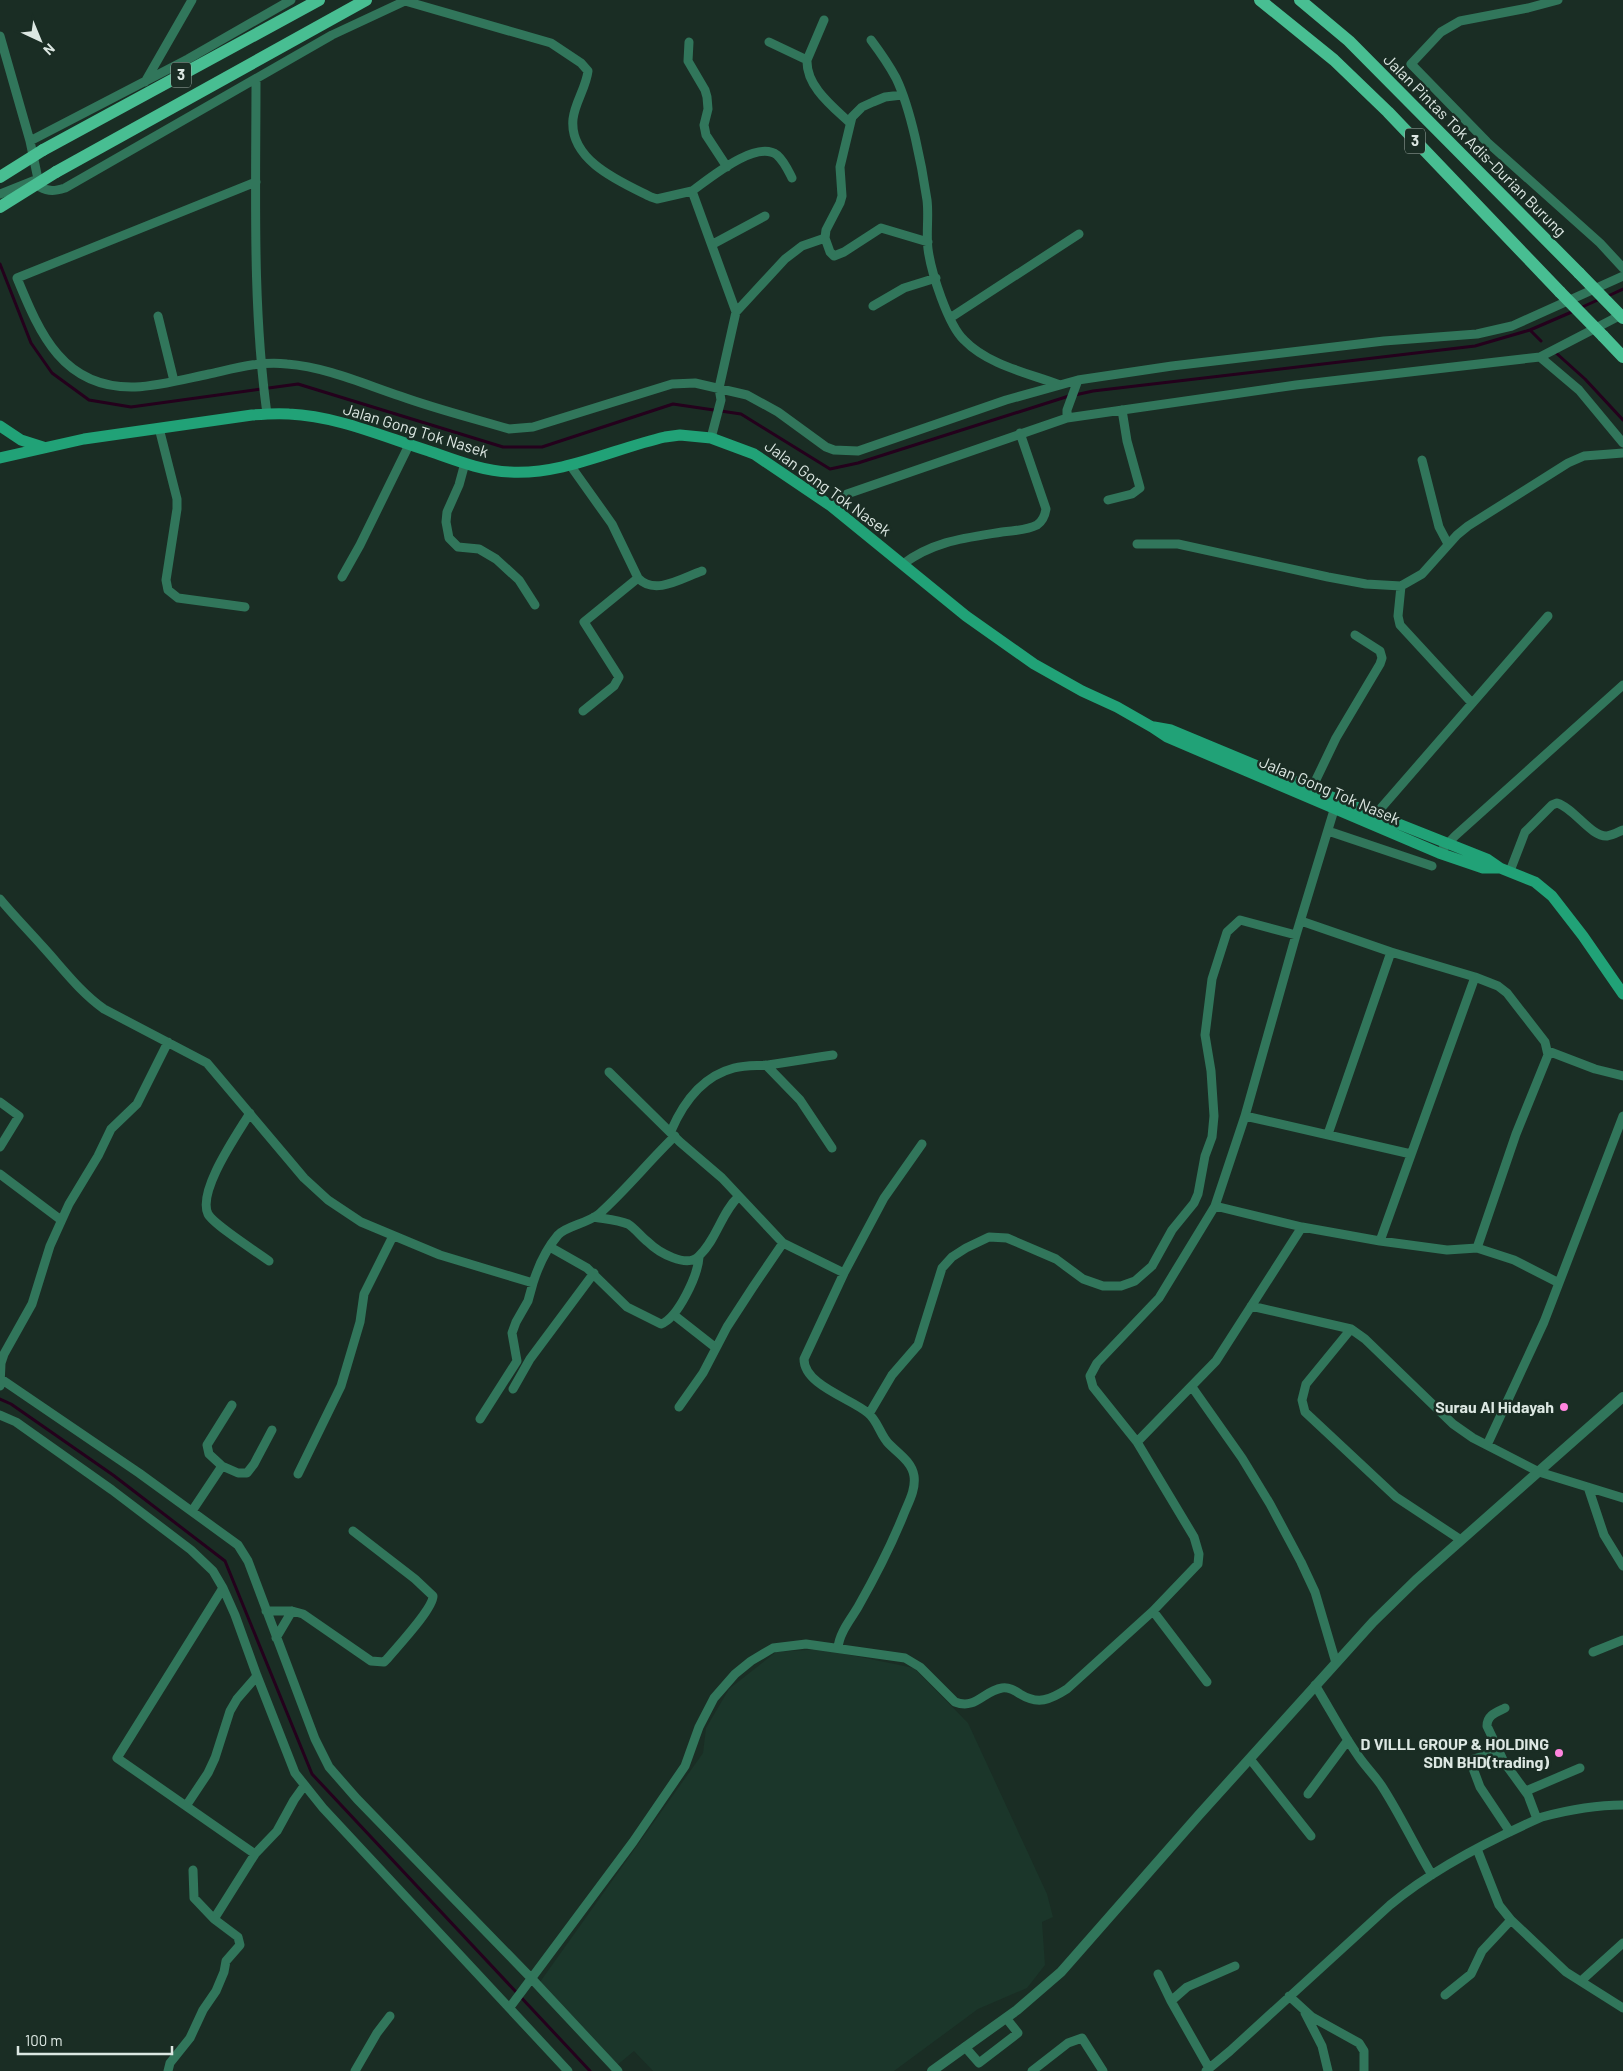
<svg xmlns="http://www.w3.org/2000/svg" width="1623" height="2071" font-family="Barlow,sans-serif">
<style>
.built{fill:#1b362a}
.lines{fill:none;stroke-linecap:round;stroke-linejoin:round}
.stream{stroke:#24011c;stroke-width:3}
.minor{stroke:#31765b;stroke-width:9}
.tertiary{stroke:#31765b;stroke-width:10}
.secondary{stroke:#21a277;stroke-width:11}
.primary{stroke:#48be92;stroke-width:12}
.primary-bridge{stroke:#48be92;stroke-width:12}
.poi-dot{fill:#ff85de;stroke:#1a2d24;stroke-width:2}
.labels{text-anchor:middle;stroke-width:5;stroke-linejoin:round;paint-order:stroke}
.shield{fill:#1a2d24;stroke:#a2afa9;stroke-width:1}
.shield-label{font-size:15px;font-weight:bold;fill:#dce7e2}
.street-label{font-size:16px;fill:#dce7e2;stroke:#1a2d24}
.poi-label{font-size:16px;font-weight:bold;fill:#dce7e2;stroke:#1a2d24;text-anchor:end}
</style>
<rect width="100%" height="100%" fill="#1a2d24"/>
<!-- built -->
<path class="built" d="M821 1649 914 1668 968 1723 1047 1894 1053 1917 1042 1922 1045 1965 1027 1988 978 2009 894 2071H653L634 2051 616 2066 540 1982 703 1753 706 1728 729 1689 776 1652Z"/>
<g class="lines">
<!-- stream -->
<path class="stream" d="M0 264 31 343 52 373 89 400 131 407 298 384 503 447H542L673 404 741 414 830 469 858 463 1069 396
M1608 296 1623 289
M1580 308 1600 299
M1530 330 1541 341
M1555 352 1585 379 1623 420
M1075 395 1093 391 1475 346 1530 330 1574 311
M0 1399 11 1404 113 1475 225 1561 312 1774 590 2071"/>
<!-- minor -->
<path class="minor" d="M1558 0 1528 8 1460 21 1441 32 1411 64 1487 142 1600 243 1623 268
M824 20 807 60C806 86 832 106 849 122
M0 36 30 141 38 179 0 194
M871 40C880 52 889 65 896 78 911 109 922 166 927 200 929 216 926 233 928 249 931 272 948 325 964 340 988 365 1028 373 1060 385
M689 42 688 61 705 90 707 97 708 109 704 125 706 135 727 167
M769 42 807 60
M256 79C256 191 252 304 267 414
M145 82 192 0
M30 141 188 59 291 0
M38 179 40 187C49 192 55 191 65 188L332 35 405 1 551 43 581 63 588 71C586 88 575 102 573 119 569 161 621 182 651 197L657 199 692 191
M256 182 17 278C40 334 63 389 135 387 160 386 185 379 209 374 236 368 260 361 287 364 326 367 364 384 400 396 436 409 472 418 509 429L533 427 672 384 695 383 747 395 778 412 826 447 834 450 858 451 1006 400 1078 380 1172 366 1384 341 1477 334 1512 326 1623 276
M825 238 830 252 834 256 844 252 881 228 928 242
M713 244 765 216
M873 306 904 288 936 278
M736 312 692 191C709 179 756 139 777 155 784 161 788 170 792 178
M158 316 174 381
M950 318 1079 234
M1540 357 1579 390 1623 443
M1067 418V410L1078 380
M159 428 177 499V509L166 580 168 590 178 598 245 607
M711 438 721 400 719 388 736 312 785 259 802 246 825 238 826 230 840 203 842 196 840 167 852 117 862 107 873 102 885 97 902 95
M1422 460 1439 527 1448 544
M465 463 459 485 447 512 446 522 449 538 458 547 479 549 496 559 519 580 535 605
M570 465 612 524 638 578C655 596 682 578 702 571
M1108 500 1132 494 1140 488 1127 441 1122 410
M831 506 847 494 1067 418 1296 385 1540 357 1623 314
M1137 544H1178L1328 577 1366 584 1401 586 1422 574 1457 535 1468 526 1568 463 1584 456 1623 453
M903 564C934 541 965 538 1002 532 1013 531 1027 530 1037 525 1043 521 1045 515 1046 509L1020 433
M342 577 360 545 409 445
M1401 586 1398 616 1400 625 1471 702
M583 711 614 686 619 677 584 622 638 578
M1312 788 1336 738 1380 664 1382 658 1380 651 1355 635
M1375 815 1548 616
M1328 831 1432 866
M1439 853 1455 836 1623 685
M1510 871 1525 832 1552 805 1557 803C1574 808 1591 837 1607 836 1613 835 1618 832 1623 830
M0 899C14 916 30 932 44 948 64 970 80 992 104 1009L207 1063 304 1178 328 1200 361 1222 440 1255 533 1283C538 1267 547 1248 558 1235 566 1226 586 1224 599 1214 626 1190 649 1161 675 1136
M1301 921 1391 952 1475 977 1498 986 1507 993 1545 1042 1548 1055 1516 1134 1477 1248
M1548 1051 1595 1069 1623 1076
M766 1065 800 1100 832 1148
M609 1072 680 1142 722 1178 783 1243 844 1273
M0 1102 19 1116 0 1147
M250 1113C238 1133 197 1191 208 1214 214 1225 257 1252 269 1261
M1245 1116 1411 1154
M671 1131C683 1103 703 1076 734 1068 746 1065 757 1066 768 1065 790 1062 812 1058 833 1055
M1328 1134 1391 952
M0 1174 61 1220
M1215 1206 1302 1227 1380 1241 1447 1250 1477 1248 1514 1260 1559 1283
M594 1217C605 1219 618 1220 628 1224 636 1229 641 1237 648 1242 658 1252 687 1269 699 1256 717 1239 721 1213 739 1196
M1380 1241 1475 977
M550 1247 587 1268 627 1307 661 1324C678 1318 698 1275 699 1257
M1251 1306 1351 1329 1365 1339 1453 1424 1473 1438 1539 1472 1623 1498
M674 1315 716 1348
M1351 1329 1306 1384 1302 1400 1305 1412 1396 1497 1461 1540
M1 1379 139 1473 238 1545 248 1561 315 1739 329 1767 357 1799 532 1979 618 2071
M0 1386 1 1363 4 1354 32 1304 50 1246 69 1204 98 1156 111 1129 137 1104 168 1042
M1192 1387 1242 1458 1270 1504 1301 1562 1315 1592 1336 1663
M513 1389 530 1359 594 1273
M679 1407 703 1373 727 1327 753 1287 783 1243
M869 1414 892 1375 918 1345 942 1268 952 1257 966 1248 989 1237 1007 1238 1056 1259 1083 1279 1103 1286H1121L1135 1281 1152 1266 1172 1230 1194 1203 1198 1194 1205 1156 1212 1137 1214 1116 1211 1071 1205 1035 1212 979 1227 932 1240 920 1296 935
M0 1415 16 1422 112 1490 191 1550 213 1571 223 1588 235 1615 257 1676 295 1773 323 1808 568 2071
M480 1419 517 1361 512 1333 516 1322 528 1301 533 1283
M1137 1442 1216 1361 1302 1227
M1487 1445 1544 1322 1623 1116
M222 1466 238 1473H247L254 1464 272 1430
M298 1474 341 1386 360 1322 364 1294 393 1236
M1588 1487 1604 1535 1623 1566
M192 1511 222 1466 209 1454 207 1445 232 1405
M223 1588 117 1758 255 1854
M266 1611H292L303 1614 371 1661 384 1662 387 1659C397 1647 433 1609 433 1596L415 1579 353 1531
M1153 1611 1207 1682
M276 1638 292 1611
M838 1648C839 1633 851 1619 858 1607 875 1577 890 1548 903 1516 908 1503 916 1490 914 1476 912 1462 898 1453 889 1444 880 1435 878 1421 868 1413 850 1398 804 1385 804 1359L844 1273 884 1198 922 1144
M1593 1652 1623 1640
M1315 1685C1330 1709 1343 1735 1359 1757 1366 1767 1374 1775 1381 1785 1400 1814 1414 1845 1432 1875
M1505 1708C1497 1712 1487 1715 1487 1726L1504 1762 1528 1795 1537 1819
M1499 1751 1474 1759 1471 1763 1480 1787 1510 1832
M1250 1759 1311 1836
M1526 1791 1580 1768
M1308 1794 1348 1740
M186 1806 208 1773 215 1758 230 1711 237 1699 257 1676
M1477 1849 1499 1905 1511 1920 1566 1972 1623 2008
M193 1870 194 1898 214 1919
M1158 1974 1171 2001
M1581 1981 1623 1943
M1445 1995 1471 1974 1482 1951 1511 1920
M1289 1996 1312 2017 1359 2043 1364 2051V2071
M510 2007 633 1842 685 1766 699 1727 714 1698 735 1674 751 1661 773 1648 806 1644 905 1658 920 1667 955 1702C976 1710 983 1691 1002 1688 1009 1687 1014 1690 1020 1694 1038 1705 1050 1700 1067 1689L1153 1611 1198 1564 1199 1554 1194 1537 1137 1442 1093 1387 1090 1376 1097 1363 1159 1298 1215 1206 1245 1116 1296 935 1334 810
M1305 2013 1322 2046 1328 2071
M965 2047 979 2063 1018 2033 1006 2018
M1209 2068 1171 2001 1187 1987 1235 1966
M168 2071 170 2063 190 2038 203 2010 216 1991 224 1972 226 1961 240 1945 238 1937 214 1919 255 1854 277 1831 294 1800 304 1786
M355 2071 377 2033 390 2016
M1032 2071 1068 2043 1082 2038 1103 2071
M1206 2071 1230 2051 1390 1905C1432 1870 1492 1839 1542 1817 1568 1810 1595 1805 1623 1805"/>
<!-- tertiary -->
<path class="tertiary" d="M932 2071 1017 2010 1061 1972 1198 1816 1373 1622 1416 1580 1623 1397"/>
<!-- secondary -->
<path class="secondary" d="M0 426 21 440 43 447
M0 458 84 439 252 415C264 414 277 413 289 414 337 416 384 437 429 451 455 460 482 471 510 472 563 475 613 449 665 437L680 435 711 438 754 454 831 506 966 616 1034 664 1082 691 1117 707 1152 727 1167 737 1439 853 1483 868H1500
M1154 727 1171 730 1351 805 1487 859 1500 868 1535 882 1552 896 1583 936 1623 994"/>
<!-- primary -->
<path class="primary" d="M1260 0 1334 60 1388 112 1560 292
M1300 0 1349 41 1579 273
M43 150 319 0
M56 172 366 0
M1603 336 1623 357"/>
<!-- primary-bridge -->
<path class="primary-bridge" d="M0 177 43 150
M0 207 56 172
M1579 273 1623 318
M1560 292 1603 336"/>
</g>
<!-- markers -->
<g class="poi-dot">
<circle cx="1564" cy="1407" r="5"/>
<circle cx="1559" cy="1753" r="5"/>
</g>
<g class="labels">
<!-- shield labels -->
<g class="shield">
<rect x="171" y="62.5" width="20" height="25" rx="4"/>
<rect x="1405" y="128.5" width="20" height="25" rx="4"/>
</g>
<g class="shield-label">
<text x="181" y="80">3</text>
<text x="1415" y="146">3</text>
</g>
<!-- street labels -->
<g class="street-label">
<text transform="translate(1475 145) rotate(45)" y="6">Jalan Pintas Tok Adis-Durian Burung</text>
<text transform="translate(416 430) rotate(17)" y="6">Jalan Gong Tok Nasek</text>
<text transform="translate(828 488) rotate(36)" y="6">Jalan Gong Tok Nasek</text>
<text transform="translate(1330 790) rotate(23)" y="6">Jalan Gong Tok Nasek</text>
</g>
<!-- poi labels -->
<g class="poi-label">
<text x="1554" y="1413">Surau Al Hidayah</text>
<text x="1549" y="1750">D VILLL GROUP &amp; HOLDING<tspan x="1549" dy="18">SDN BHD(trading)</tspan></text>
</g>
</g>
<!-- north arrow -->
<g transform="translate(40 40) rotate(136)" stroke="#1a2d24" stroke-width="4" paint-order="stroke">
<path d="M0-4L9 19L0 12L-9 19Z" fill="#dce7e2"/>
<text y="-8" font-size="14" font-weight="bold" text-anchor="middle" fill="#dce7e2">N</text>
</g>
<!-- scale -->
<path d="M18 2046v8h154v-8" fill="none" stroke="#dce7e2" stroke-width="2.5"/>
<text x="25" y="2046" font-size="15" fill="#dce7e2" stroke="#1a2d24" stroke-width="4" paint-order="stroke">100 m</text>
</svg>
